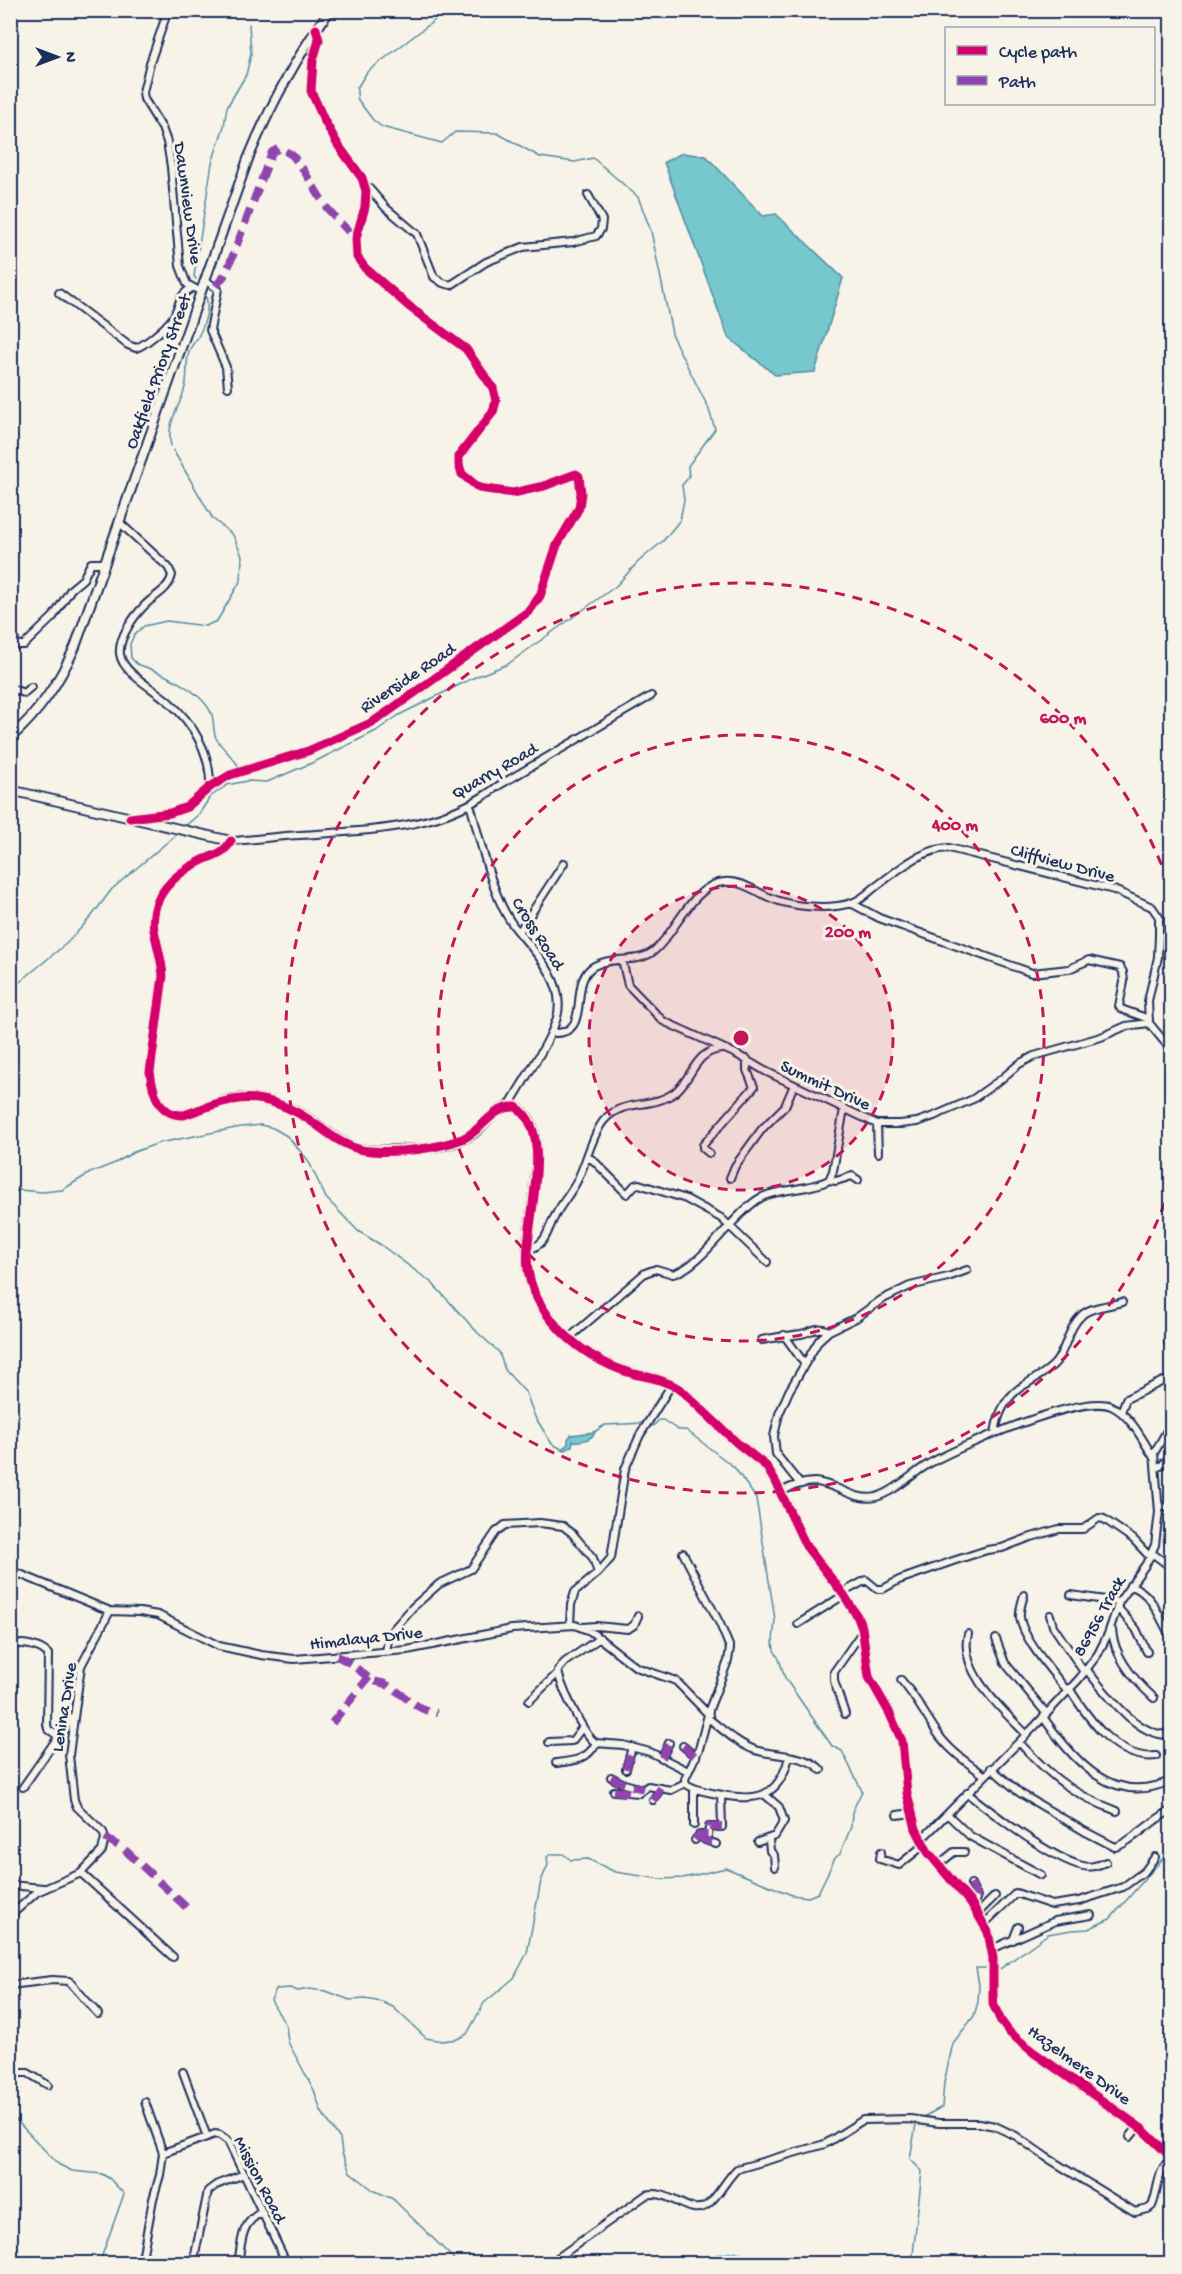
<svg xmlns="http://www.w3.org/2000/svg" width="1182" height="2274" font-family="'Gochi Hand',sans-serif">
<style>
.water{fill:#76c7ce;stroke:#528aa1;stroke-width:1.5}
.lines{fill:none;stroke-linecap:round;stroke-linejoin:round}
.stream{stroke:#528aa1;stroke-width:1.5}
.river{stroke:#76c7ce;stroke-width:9}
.minor-casing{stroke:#1b2f5e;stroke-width:10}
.tertiary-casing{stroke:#1b2f5e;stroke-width:12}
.minor{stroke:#f7f3e8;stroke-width:6}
.tertiary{stroke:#f7f3e8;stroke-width:8}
.quiet{stroke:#8e44ad;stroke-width:8;stroke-dasharray:15 8;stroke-linecap:butt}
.cycleway-casing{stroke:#f7f3e8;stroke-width:13}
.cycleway{stroke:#d6006c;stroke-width:9}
.ring{fill:none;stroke:#c2185b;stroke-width:3;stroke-dasharray:10 8}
.labels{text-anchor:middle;stroke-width:6;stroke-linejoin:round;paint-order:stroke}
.street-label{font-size:18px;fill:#1b2f5e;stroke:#f7f3e8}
.centre{fill:#c2185b;stroke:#f7f3e8;stroke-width:3}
.ring-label{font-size:18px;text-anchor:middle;font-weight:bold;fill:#c2185b;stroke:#f7f3e8;stroke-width:6;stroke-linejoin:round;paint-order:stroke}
</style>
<rect width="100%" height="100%" fill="#f7f3e8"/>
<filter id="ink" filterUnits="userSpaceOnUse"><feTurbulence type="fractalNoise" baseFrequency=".0167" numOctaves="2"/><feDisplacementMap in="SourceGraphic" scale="12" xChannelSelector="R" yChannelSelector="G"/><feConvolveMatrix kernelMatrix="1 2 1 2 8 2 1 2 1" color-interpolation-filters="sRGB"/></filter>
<g filter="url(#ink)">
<!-- water -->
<path class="water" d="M682 153 706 156 763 216 776 214 843 278 815 372 775 375 728 337 664 162Z
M595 1432C592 1440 581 1442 573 1441L572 1446 566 1450 561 1449 568 1444V1439L571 1435Z"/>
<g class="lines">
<!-- stream -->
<path class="stream" d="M196 279 194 276 212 163 224 126 227 107 246 75 251 54 249 24
M171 446C165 420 183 405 186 382 188 369 185 363 190 349 192 345 195 342 198 337 204 326 210 309 206 297
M173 450 213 519 233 535 242 556 241 580 217 621 205 626 167 621 144 626 134 635 130 644 131 658 137 664C160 672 203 690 212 715 214 722 213 731 216 738 222 749 233 756 239 767
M183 828 199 814 210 797 227 785 247 781 267 782 314 762 376 731 399 715 475 677 508 664 616 586 638 562 663 541 680 520 684 500 682 485 689 477 688 466 715 429 708 407 673 338 651 231 638 197 593 158 575 162 540 157 497 133 455 132 442 143 382 127 373 120 358 100 357 94V88L367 72 448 10
M10 990 67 943 91 917 112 889 178 833
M10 1194 19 1190 42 1192 62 1190 90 1173 115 1163 134 1152 159 1143 241 1127 261 1125 273 1128 287 1136 308 1160 326 1198 358 1231 381 1245 432 1283 478 1333 499 1352 505 1370 526 1393 535 1417 552 1444 562 1449
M594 1432 605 1425 644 1423
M997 1969H1000L1048 1934 1072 1930 1088 1929 1110 1919 1172 1848
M925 2116 942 2107 944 2083 953 2043 974 2016 978 2002 979 1985 976 1968H985
M10 2121 16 2120 58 2164 72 2171 102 2174 110 2179 124 2194 99 2264
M454 2264 453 2258 393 2199 373 2190 350 2172 342 2153 340 2139 321 2111 314 2090 288 2042 286 2026 271 2000 276 1989 290 1988 298 1991 309 1989 326 1991 350 2000 365 1999 382 2002 393 2007 426 2038 442 2041 457 2039 467 2034 484 2003 514 1978 527 1953 541 1881 548 1865 547 1857 551 1854H563L571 1860 588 1859 615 1872 661 1879 683 1878 726 1868 792 1895 808 1897 818 1893 835 1858 840 1854 851 1827 852 1812 862 1791 842 1751 832 1746 785 1678 779 1659 774 1650 773 1642 775 1619 756 1498 734 1467 686 1430H678L663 1420H659L653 1426 648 1425
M912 2264 922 2171 910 2159 916 2124"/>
<!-- river -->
<path class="river" d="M691 2264 735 2255 764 2264"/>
<defs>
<path id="minor" d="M168 10 150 63 143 92 144 99 162 128 167 142 171 167 180 266 187 284 201 292
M367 186 386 208 417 234 434 277 443 283 451 285 486 262 523 247 573 242 596 236 601 229 602 220 588 195
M205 280 218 289 210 330 226 367 228 387
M59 293 128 345 136 348C145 345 165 328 171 320 180 309 177 295 192 288
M119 522 168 567 172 575C169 590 155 595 145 605 134 616 118 638 120 654 122 673 156 690 169 702 194 724 211 754 210 787
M10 634 18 645H24L53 617 71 589 83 579 91 563H105
M10 688 24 693 31 687
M470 804C480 839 492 897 513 925 532 950 564 977 558 1013 554 1037 522 1082 509 1106
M134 818 170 813 187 807 210 787 230 775 308 751 373 722 389 711 529 611 540 596 557 545 579 508 581 493 579 476 576 474 544 486 513 493 479 488 462 474 459 465V456L493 412 496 401 493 388 466 349 411 308 365 268 357 257 356 238 365 207 366 191 362 178 338 145 324 120 311 91 313 60 319 40 316 29
M231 841C254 840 277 836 300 835 369 830 440 831 498 786L651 696
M851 903 879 918 1032 973 1069 969 1089 960 1120 967 1123 972 1124 982 1119 1006 1121 1009 1149 1019
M519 932 564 863
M622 960 628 985 663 1021 736 1054 765 1071 877 1124H900L917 1122 934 1116 973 1099 1000 1080 1019 1064 1034 1056 1101 1037 1126 1026 1149 1023
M551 1033C595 1036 566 982 594 966 613 955 638 965 655 950 676 932 693 884 724 882 741 880 756 892 771 898 791 907 830 910 851 903 860 901 867 894 874 888 896 872 920 849 949 848L1114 890 1152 907 1159 917V936L1158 957 1148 1001 1149 1023 1172 1051
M877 1124 878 1153
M709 1153 703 1148V1145L754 1087 747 1070V1059
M587 1157 593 1160 627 1194 635 1185 639 1184 686 1199 721 1218 767 1262
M730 1178 735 1166 762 1129 785 1106 794 1085
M829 1180 836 1181 852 1176 858 1180
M528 1250C548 1243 546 1232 555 1216 561 1204 571 1193 577 1181 586 1163 590 1143 600 1126 617 1097 651 1110 674 1093 693 1079 694 1050 723 1049
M784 1335 804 1363
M569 1338 645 1273 656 1269 673 1274C702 1266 729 1219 757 1200 774 1188 809 1191 829 1180L833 1171 844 1109
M762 1340C776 1337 788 1336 801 1334 812 1332 817 1325 829 1331
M1168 1343 1172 1349
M1121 1412 1126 1399 1163 1381
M995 1433C998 1412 1008 1394 1026 1384 1037 1377 1048 1372 1056 1362 1067 1347 1068 1327 1083 1314 1093 1306 1110 1306 1122 1302
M1156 1468 1162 1465 1172 1455
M800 1484 776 1454 774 1436 779 1414 789 1391 819 1340 829 1331 856 1318 881 1300 910 1286 948 1277 967 1270
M780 1492C791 1487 802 1482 815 1482 835 1483 855 1502 876 1497 894 1492 911 1475 927 1465 955 1448 1082 1393 1111 1406 1130 1414 1143 1441 1154 1458
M1159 1505 1172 1510
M683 1553 720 1624 730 1648 728 1661 710 1707 699 1749 685 1779 686 1784C694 1790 707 1792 717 1794 755 1802 779 1799 789 1757
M1152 1553 1172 1568
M10 1570 110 1611 140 1612 158 1615 219 1646 261 1655 294 1659 407 1650 512 1629 575 1625 590 1631 636 1667 676 1681 709 1715
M1130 1585C1154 1594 1159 1618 1172 1639
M842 1593 866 1580 877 1589H883L899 1580 953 1561 987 1550 1002 1548 1028 1538 1059 1529H1083L1099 1518 1104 1519 1133 1539 1150 1557
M1024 1595C1022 1602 1019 1610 1020 1618 1024 1641 1053 1672 1067 1691
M1071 1595 1119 1602
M1117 1607 1136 1629 1147 1652
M1050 1615 1053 1626 1084 1672
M570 1624 571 1605 575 1592 598 1573 611 1558 625 1469 640 1435 672 1384
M798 1624 844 1595
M583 1627 596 1626 628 1629 634 1625 638 1616
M1112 1630C1114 1657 1134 1680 1154 1698
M968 1634C958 1672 1003 1710 1026 1734
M600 1638 565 1662 558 1670C559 1683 584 1736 596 1743L623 1745 650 1752 688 1771
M996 1639 1005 1663 1046 1713
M10 1646C21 1641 40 1646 48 1654L47 1724 48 1729 58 1736
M386 1652 389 1634 413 1607 439 1584 471 1569 496 1532 505 1525 540 1523 563 1526 572 1533 593 1558 598 1573
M1086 1669C1104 1691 1140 1741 1172 1734
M901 1680C917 1698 927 1719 941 1738 953 1753 969 1764 984 1775
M1069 1688C1087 1717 1117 1761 1156 1756
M529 1701 558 1673
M845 1714 834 1681V1672L862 1632
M1043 1717C1074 1761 1113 1808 1172 1780
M708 1718C722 1729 738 1744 755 1750 773 1756 808 1754 821 1770
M549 1742 572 1741 582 1728
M1019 1742C1051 1777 1072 1794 1117 1811
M683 1746 696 1757
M662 1758 669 1743
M556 1763C573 1761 588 1760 596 1743
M991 1768 1020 1793 1084 1831 1115 1847C1129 1844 1154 1818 1172 1810
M626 1769 632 1747
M611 1777 624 1784 643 1789
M23 1787 72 1717
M694 1788V1825
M614 1791 639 1793 648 1786 671 1790 685 1783
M967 1793C994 1814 1050 1858 1083 1866 1092 1868 1098 1865 1106 1862
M653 1800 661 1788
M947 1814 970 1836 1041 1875
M897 1815 912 1813
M700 1835 705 1840 716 1844
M695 1840 699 1835H708L709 1827H722L721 1795
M769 1840 770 1851 774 1855 775 1867
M921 1840 1036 1725 1079 1679 1098 1654 1108 1634 1119 1602 1146 1564 1155 1545 1159 1512 1154 1453 1172 1422
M758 1842 775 1836 784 1821 779 1807 764 1794
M881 1852 880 1859 899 1865 924 1845
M938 1865 954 1852H964
M81 1873 173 1957
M971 1884 977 1896 973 1906
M10 1885 43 1888
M978 1913 995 1896
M10 1916 37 1892 81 1873 102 1851 105 1838 103 1832 77 1807 74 1800 69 1755 81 1666 110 1611
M984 1924 1016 1893 1052 1905 1079 1901 1123 1887 1145 1871 1155 1857
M1013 1940 1018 1927
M992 1949 1055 1921 1091 1915
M10 1985 52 1980 69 1981 98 2014
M183 2072 207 2137
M10 2073H28L48 2085
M145 2102 163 2153
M1130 2137 1139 2126
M1164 2149 1172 2142
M141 2264 153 2199 160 2175 163 2153 215 2134 220 2135 228 2141 287 2264
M193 2264 208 2191 216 2185 244 2174
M238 2264C242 2242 240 2223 262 2212
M549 2264 646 2195C669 2188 689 2218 707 2205 719 2196 726 2179 737 2169L825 2144 863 2120 910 2119 939 2123H979L995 2126 1016 2136 1046 2157 1135 2212 1148 2209 1152 2206C1159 2190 1156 2170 1172 2158"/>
<path id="tertiary" d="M10 738C40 712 59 682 75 647L248 159C270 106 296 57 330 10
M10 790 231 841C224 854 213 855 201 861 174 874 149 897 154 930 157 946 162 960 163 976L150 1072C153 1093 159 1116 184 1115 204 1109 225 1098 245 1098 268 1099 291 1107 309 1119 325 1129 338 1142 355 1148 368 1152 383 1151 396 1150 420 1149 450 1148 471 1135 484 1127 492 1111 507 1107 514 1106 518 1107 523 1112 554 1141 521 1234 528 1272 532 1291 542 1310 555 1324 575 1348 605 1366 635 1374 652 1378 666 1380 681 1390L737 1443 766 1466 776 1483 806 1546 844 1595 857 1616 862 1627 869 1677 889 1712 902 1741 907 1793 916 1829 928 1852 973 1906 988 1932 993 1958V2004L1001 2021 1009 2032 1033 2052 1142 2129 1172 2158"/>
</defs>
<!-- minor casing -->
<use href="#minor" class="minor-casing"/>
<!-- tertiary casing -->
<use href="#tertiary" class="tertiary-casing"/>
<!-- minor -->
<use href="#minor" class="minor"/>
<!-- tertiary -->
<use href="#tertiary" class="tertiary"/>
<!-- quiet -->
<path class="quiet" d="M216 286 224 276 230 263 272 152 280 148 292 155 301 166 326 207 349 232
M337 1656C350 1662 360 1671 371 1680 375 1682 380 1682 385 1684 404 1693 414 1710 437 1713
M332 1723 369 1677
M683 1746 696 1757
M662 1758 669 1743
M626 1769 632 1747
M611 1777 624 1784 643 1789
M614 1791 631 1793
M653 1800 661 1788
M699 1835 705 1840 716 1844
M105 1838 124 1849 187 1908
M695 1840 699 1835H708L709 1827H722
M971 1884 977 1896 973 1906"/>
<defs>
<path id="cycleway" d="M130 818 170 813 187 807 210 787 230 775 308 751 373 722 389 711 529 611 540 596 557 545 579 508 581 493 579 476 576 474 544 486 513 493 479 488 462 474 459 465V456L493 412 496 401 493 388 466 349 411 308 365 268 357 257 356 238 365 207 366 191 362 178 338 145 324 120 311 91 313 60 319 40 316 29
M231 841C224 854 213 855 201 861 174 874 149 897 154 930 157 946 162 960 163 976L150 1072C153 1093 159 1116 184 1115 200 1110 216 1102 233 1100 263 1094 294 1108 318 1126 334 1138 350 1150 371 1151 400 1153 435 1149 462 1139 482 1131 493 1105 516 1107 558 1133 522 1229 528 1270 531 1290 541 1308 554 1323 574 1347 604 1366 634 1374 652 1378 666 1380 681 1390L737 1443 766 1466 776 1483 806 1546 844 1595 857 1616 862 1627 869 1677 889 1712 902 1741 907 1793 916 1829 928 1852 973 1906 988 1932 993 1958V2004L1001 2021 1009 2032 1033 2052 1142 2129 1172 2158"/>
</defs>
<!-- cycleway casing -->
<use href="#cycleway" class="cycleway-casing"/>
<!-- cycleway -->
<use href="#cycleway" class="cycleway"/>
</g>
</g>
<!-- distance rings -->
<circle cx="741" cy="1038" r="152" fill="#c2185b" fill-opacity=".12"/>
<g class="ring">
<circle cx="741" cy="1038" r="152"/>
<circle cx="741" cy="1038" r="303"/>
<path d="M1171 1186A455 455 0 1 1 1171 890"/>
</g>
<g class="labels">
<!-- street labels -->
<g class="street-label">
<text transform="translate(189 203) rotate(82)" y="6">Dawnview Drive</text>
<text transform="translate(157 371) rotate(-70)" y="6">Oakfield Priory Street</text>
<text transform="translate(407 677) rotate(-34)" y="6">Riverside Road</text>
<text transform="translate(494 770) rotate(-30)" y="6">Quarry Road</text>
<text transform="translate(1063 862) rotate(15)" y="6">Cliffview Drive</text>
<text transform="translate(539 933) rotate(57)" y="6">Cross Road</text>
<text transform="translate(826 1084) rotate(25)" y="6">Summit Drive</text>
<text transform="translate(1098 1616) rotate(-61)" y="6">86956 Track</text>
<text transform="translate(366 1637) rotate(-6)" y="6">Himalaya Drive</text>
<text transform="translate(63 1707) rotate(-81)" y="6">Lenina Drive</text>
<text transform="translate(1080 2064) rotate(36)" y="6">Hazelmere Drive</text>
<text transform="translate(261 2179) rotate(63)" y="6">Mission Road</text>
</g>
</g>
<circle cx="741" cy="1038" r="9" class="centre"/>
<g class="ring-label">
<text x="1063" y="723">600 m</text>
<text x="955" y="830">400 m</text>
<text x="848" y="937">200 m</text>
</g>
<!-- margin -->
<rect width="1182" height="2274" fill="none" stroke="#f7f3e8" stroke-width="36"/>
<rect x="18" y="18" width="1146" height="2238" fill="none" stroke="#1b2f5e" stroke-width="2" filter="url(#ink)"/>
<!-- legend -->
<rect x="945" y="27" width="210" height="78" fill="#f7f3e8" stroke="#9fa5b1" stroke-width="1.5"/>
<rect x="957" y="46" width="30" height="9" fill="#d6006c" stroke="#9fa5b1" stroke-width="1.5"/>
<text x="999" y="57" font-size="18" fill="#1b2f5e">Cycle path</text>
<rect x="957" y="76" width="30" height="9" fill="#8e44ad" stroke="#9fa5b1" stroke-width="1.5"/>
<text x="999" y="87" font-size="18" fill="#1b2f5e">Path</text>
<!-- north arrow -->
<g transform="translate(57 57) rotate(90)" stroke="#f7f3e8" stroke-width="4.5" paint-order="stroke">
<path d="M0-4.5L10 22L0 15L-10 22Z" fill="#1b2f5e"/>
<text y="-9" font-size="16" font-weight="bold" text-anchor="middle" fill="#1b2f5e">N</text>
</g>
</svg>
